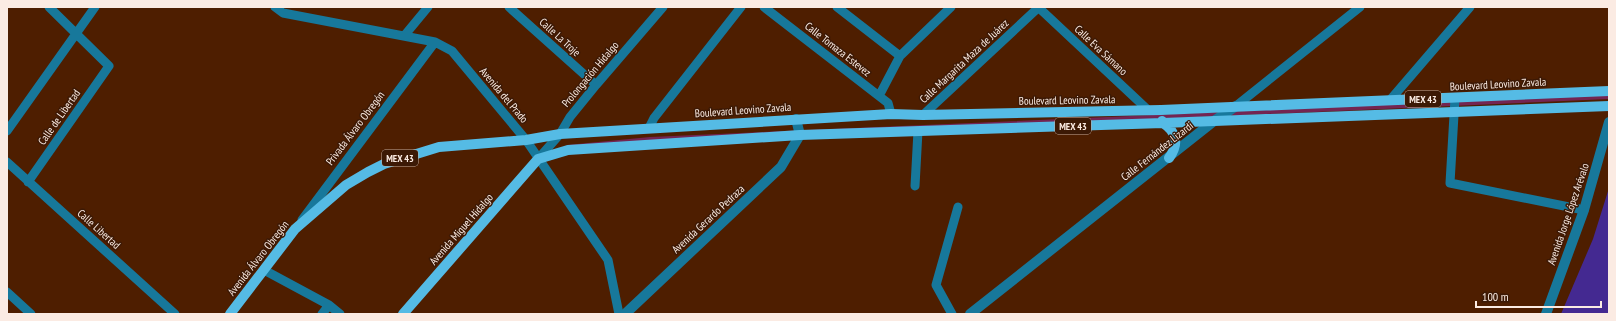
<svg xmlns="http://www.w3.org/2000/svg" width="1616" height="321" font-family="'PT Sans Narrow',sans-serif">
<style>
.green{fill:#732552}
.water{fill:#442991}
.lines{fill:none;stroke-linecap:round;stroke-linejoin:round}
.minor{stroke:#17789b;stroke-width:9}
.tertiary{stroke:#17789b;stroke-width:10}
.primary{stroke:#55bbe5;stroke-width:10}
.labels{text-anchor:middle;stroke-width:3;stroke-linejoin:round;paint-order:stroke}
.shield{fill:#3c1905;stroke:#c2aca0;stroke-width:1}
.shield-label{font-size:10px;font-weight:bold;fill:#fbebe3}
.street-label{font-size:11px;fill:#fbebe3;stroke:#3c1905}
</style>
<rect width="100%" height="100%" fill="#4e1e00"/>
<!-- green -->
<path class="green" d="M1609 95V99L904 130 565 148 567 145 650 137Z"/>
<!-- water -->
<path class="water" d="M1609 188V314H1561L1593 239Z"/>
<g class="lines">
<!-- minor -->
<path class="minor" d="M275 7 283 13 435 42 452 51 526 140 608 260 619 314
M509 7 596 85
M764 7 888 103 891 114
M837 7 900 56
M1038 7 1148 110
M404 36 428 7
M879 96 900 56 951 7
M1455 98 1450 183 1584 210
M1391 99 1470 7
M1236 106 1360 7
M923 115 1039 7
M649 128 654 118 741 7
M7 131 95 7
M538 159 560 134 570 117 596 85 663 7
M7 162 175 314
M28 182 109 66 49 7
M915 186 918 131
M302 220 435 42
M264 270 329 305 340 314
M7 292 31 314
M322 314 329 305
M952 314 936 285 958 207"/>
<!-- tertiary -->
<path class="tertiary" d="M625 314 781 167 800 135 796 119
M970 314 1214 121 1236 106
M1546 314 1584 210 1609 122"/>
<!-- primary -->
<path class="primary" d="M1162 121 1163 123C1177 132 1179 144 1169 158
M230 314 295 229 346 185 368 172 384 164 439 147 526 140 560 134 891 114 923 115 1161 110 1609 91
M403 314 538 159 568 150 800 135 1163 123 1609 106"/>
</g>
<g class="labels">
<!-- shield labels -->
<g class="shield">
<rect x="1405" y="91" width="36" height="16" rx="3"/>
<rect x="1055" y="118" width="36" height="16" rx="3"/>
<rect x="382" y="150" width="36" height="16" rx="3"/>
</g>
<g class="shield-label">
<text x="1423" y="103">MEX 43</text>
<text x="1073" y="130">MEX 43</text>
<text x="400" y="162">MEX 43</text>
</g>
<!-- street labels -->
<g class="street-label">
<text transform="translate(560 37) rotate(42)" y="4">Calle La Troje</text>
<text transform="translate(838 49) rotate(38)" y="4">Calle Tomaza Estevez</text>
<text transform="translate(1101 50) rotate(43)" y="4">Calle Eva Sámano</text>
<text transform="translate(964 61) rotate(-43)" y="4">Calle Margarita Maza de Juárez</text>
<text transform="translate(590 74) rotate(-50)" y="4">Prolongación Hidalgo</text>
<text transform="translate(1498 84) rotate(-3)" y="4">Boulevard Leovino Zavala</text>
<text transform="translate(504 95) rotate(50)" y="4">Avenida del Prado</text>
<text transform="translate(1067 100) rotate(-1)" y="4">Boulevard Leovino Zavala</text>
<text transform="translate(743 110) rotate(-4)" y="4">Boulevard Leovino Zavala</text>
<text transform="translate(59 117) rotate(-55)" y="4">Calle de Libertad</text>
<text transform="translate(355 128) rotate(-53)" y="4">Privada Álvaro Obregón</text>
<text transform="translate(1157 151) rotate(-38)" y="4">Calle Fernández Lizardi</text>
<text transform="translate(1568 214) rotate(-71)" y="4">Avenida Jorge López Arévalo</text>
<text transform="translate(708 219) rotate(-43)" y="4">Avenida Gerardo Pedraza</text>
<text transform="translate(99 229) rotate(42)" y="4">Calle Libertad</text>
<text transform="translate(461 229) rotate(-49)" y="4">Avenida Miguel Hidalgo</text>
<text transform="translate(258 258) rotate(-52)" y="4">Avenida Álvaro Obregón</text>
</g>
</g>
<!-- border -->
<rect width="1616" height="321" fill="none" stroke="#fbebe3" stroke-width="16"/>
<!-- scale -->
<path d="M1476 301v6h125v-6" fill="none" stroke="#fbebe3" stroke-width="2"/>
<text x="1482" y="301" font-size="12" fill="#fbebe3" stroke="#3c1905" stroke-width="3" paint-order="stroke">100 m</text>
</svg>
